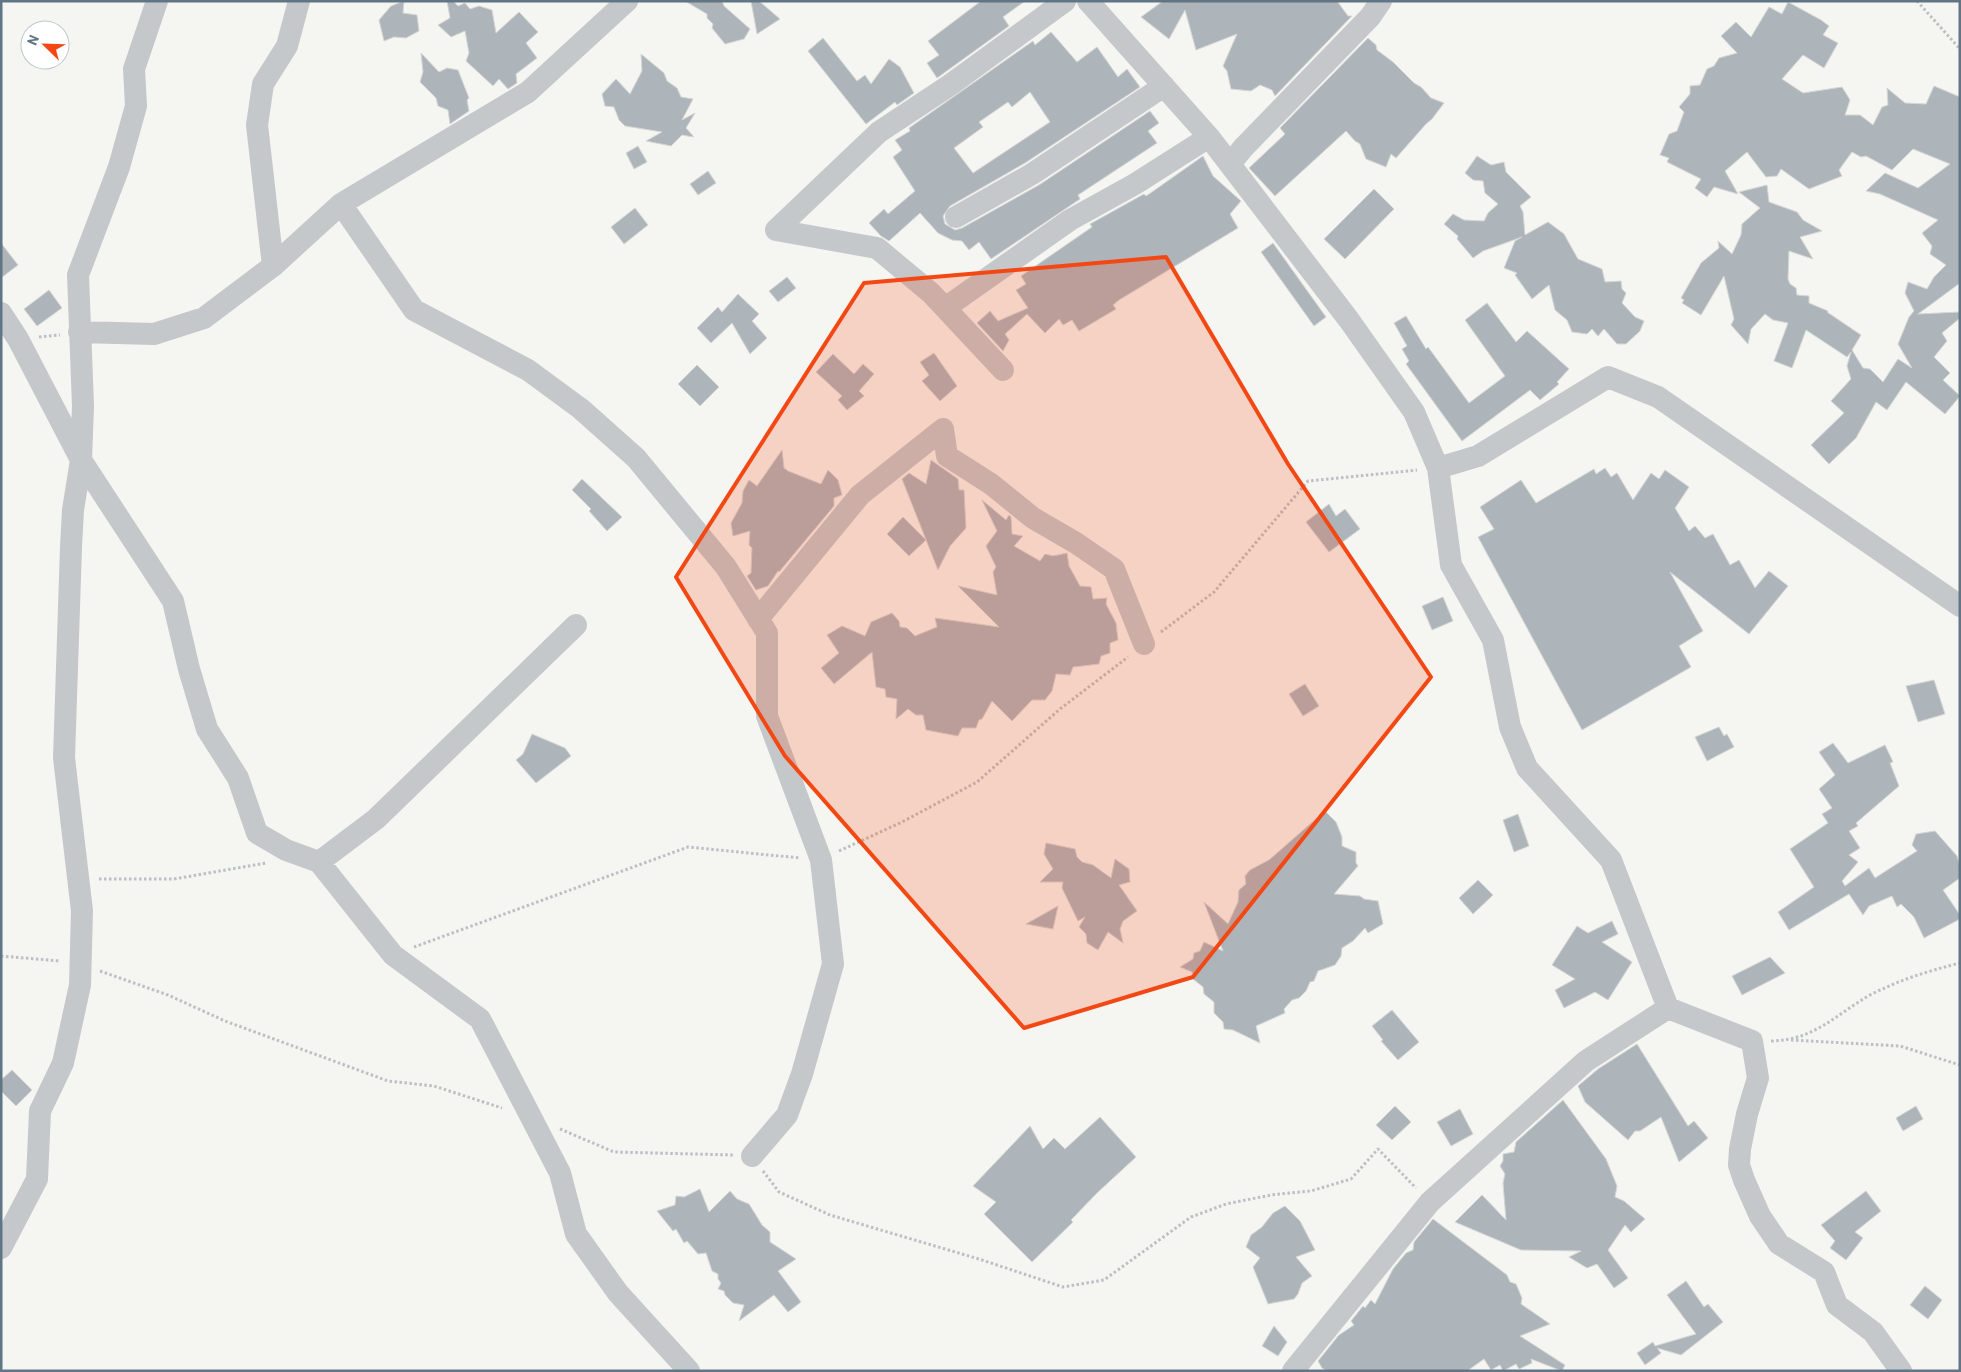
<svg xmlns="http://www.w3.org/2000/svg" width="1961" height="1372" font-family="Barlow,sans-serif">
<style>
.building{fill:#adb5bb;stroke:#d6d6d4;fill-rule:evenodd}
.lines{fill:none;stroke-linecap:round;stroke-linejoin:round}
.path{stroke:#bdc0c2;stroke-width:3;stroke-dasharray:2.5 2.5;stroke-linecap:butt}
.minor{stroke:#c4c8cb;stroke-width:22}
.marked{fill:#f34813;fill-opacity:0.2;stroke:#f34813;stroke-width:4;stroke-linejoin:round}
</style>
<rect width="100%" height="100%" fill="#f5f5f1"/>
<!-- building -->
<path class="building" d="M404 1 403 13 417 15 419 31 406 38 394 37 384 41 379 20 391 6Z
M447 1H453L458 6 465 3 470 9 479 6 492 10 496 33 519 12 538 32 526 43 537 58 516 74 517 83 508 89 499 79 493 86 466 61 469 53 465 31 451 37 438 25 450 18Z
M685 1H722L724 6 750 29 744 39 725 44 712 28 713 24 707 18V14Z
M751 1H759L780 19 757 34Z
M981 1H1025L1003 17 1009 26 937 78 927 63 939 55 928 41Z
M1163 1H1337L1348 16H1352L1275 96 1272 90 1260 85 1251 91 1231 89 1227 71 1223 66 1237 34 1196 50 1185 10 1169 39 1141 17Z
M1788 2 1821 20 1829 26 1823 35 1838 43 1824 68 1803 55 1782 79 1803 93 1842 87 1850 100 1845 115H1860L1873 125 1882 107 1888 105 1887 88 1905 103 1926 104 1934 86 1960 97V283L1918 314 1960 312V318L1942 333 1947 341 1934 357 1950 373 1943 380 1960 396 1945 414 1906 382 1887 410 1876 402 1856 438 1829 464 1811 445 1844 413 1831 401 1851 379 1847 366 1851 352 1847 357 1806 330 1792 368 1774 361 1788 323 1773 320 1765 314 1751 329 1748 344 1731 325 1734 319 1724 276 1701 315 1682 303 1684 300 1681 298 1701 263 1719 248 1718 241 1732 254 1741 235 1742 224 1760 208 1739 192 1767 185 1769 202 1797 212 1803 220 1822 231 1800 237 1813 259 1789 251 1788 279 1790 284 1796 288 1797 295 1809 296V303L1828 311 1827 312 1861 335 1852 350 1863 368 1870 369 1883 382 1898 359 1912 368 1898 344 1909 317 1914 311 1905 293 1908 282 1927 289 1934 277 1946 265 1930 254 1932 246 1922 233 1938 220 1880 194 1866 191 1885 173 1918 188 1950 164 1913 149 1892 170 1866 156 1861 157 1852 152 1839 170 1842 176 1809 189 1781 169 1777 176 1766 177 1747 152 1725 171 1738 194 1714 187 1707 197 1695 188 1701 179 1667 162 1669 158 1660 155 1669 134 1677 131 1684 112 1679 107 1690 94V86L1700 85 1707 69 1714 66 1719 58 1737 53 1721 36 1736 22 1751 37 1769 7 1782 14Z
M1051 32 1077 62 1097 47 1118 77 1127 69 1140 87 1025 163 950 206 943 216 945 224 955 230 962 228 1039 185 1150 111 1159 123 1148 131 1157 143 1078 195 1080 199 991 259 979 242 969 250 962 241 952 240 938 233 920 213 889 241 881 236 869 223 884 209 888 214 915 191 893 157 902 150 895 140 910 131 909 128 1033 41 1035 45ZM1030 92 1050 122 973 173 954 148 983 127 979 122 1008 102 1012 107Z
M823 38 857 81 865 75 871 84 889 59 900 67 914 93 897 105 895 102 866 124 808 51Z
M1368 38 1376 45 1377 50 1393 62 1414 83 1421 87 1431 98 1444 103 1432 119 1426 124 1396 158 1391 154 1386 167 1366 159 1360 144 1355 141 1346 131 1275 196 1249 168 1285 134 1280 128Z
M421 53 439 72 447 68 458 70 469 98 467 100 469 111 450 124 448 110 438 106 436 98 420 82 423 72Z
M641 54 664 73 667 81 677 88 681 97 693 99 682 120 695 113 686 128 694 137 682 135 671 146 646 141 662 132 625 126 619 120 614 107 605 106 602 94 616 79 630 94 642 71Z
M638 146 647 162 634 169 626 153Z
M1203 156 1213 176 1241 201 1230 214 1238 228 1119 300 1113 305 1116 309 1079 331 1072 320 1063 325 1059 319 1045 333 1027 314 1005 334 1009 340 1003 351 977 323 990 311 998 321 1028 308 1016 290 1026 284 1021 276 1092 227 1090 224 1144 194 1146 196 1152 192Z
M1477 156 1491 165 1504 162 1506 172 1531 197 1520 206 1523 212 1525 235 1548 222 1564 234 1578 259 1602 269 1605 282 1621 281 1622 289 1626 293 1622 303 1635 317 1644 321 1640 331 1626 344H1617L1604 329 1598 336 1592 329 1587 334 1572 332 1567 320 1555 310 1549 285 1532 299 1515 275 1517 273 1504 268 1515 241 1522 237 1483 251 1473 258 1457 239 1458 236 1444 224 1453 214 1464 220 1484 221 1488 213 1498 204 1485 193 1483 181 1473 180 1465 173Z
M708 171 716 183 698 195 690 184Z
M1374 189 1394 209 1345 259 1324 239Z
M635 208 648 225 624 244 611 227Z
M1 243 18 265 1 278Z
M1273 243 1326 317 1314 326 1261 252Z
M787 277 796 288 778 302 769 291Z
M49 290 62 308 37 326 24 309Z
M738 294 759 314 752 321 767 338 750 354 732 323 711 343 697 328 718 307 722 312Z
M1487 303 1516 342 1527 331 1569 369 1557 382 1559 384 1540 400 1530 390 1462 441 1406 364 1409 361 1402 349 1407 346 1394 323 1406 316 1426 349 1428 347 1469 403 1505 376 1465 320Z
M934 353 957 386 940 401 922 381 929 375 920 362Z
M833 354 854 374 863 364 874 374 859 391 864 396 847 410 838 400 842 396 816 372Z
M697 365 719 387 700 406 678 384Z
M782 450 784 468 788 471 821 484 828 470 838 480 842 495 834 498V506L779 572 778 571 768 586 756 590 747 576 751 573 752 548 749 545 750 531 733 536 731 523 742 503 743 491 749 480 757 486Z
M931 460 958 479 959 490H964L966 528 950 546 938 570 902 479 909 473 926 484Z
M1605 468 1611 477 1617 473 1633 500 1651 473 1659 479 1665 470 1689 487 1675 508 1689 531 1695 526 1705 538 1713 534 1730 565 1739 560 1755 588 1769 571 1788 586 1749 634 1670 572 1703 631 1679 646 1691 667 1582 730 1478 537 1494 529 1480 507 1521 480 1536 503 1594 469 1596 474Z
M582 479 622 517 607 531 589 511 591 509 572 490Z
M982 500 1006 520 1009 515 1011 517 1012 534 1023 536 1014 546 1040 561 1045 554 1053 556 1067 553 1069 566 1080 586 1091 587 1093 599 1107 598 1106 604 1116 623 1118 640 1110 643V653L1101 656 1099 664 1073 667 1070 675 1056 674 1052 691 1045 700H1032L1012 721 992 701 982 719 979 720 976 728H962L958 736 926 730 923 715H916L908 709 896 719 897 699 886 697 885 689 876 687 872 652 834 684 821 668 839 653 827 635 842 626 865 636 871 622 892 613 899 621 900 627 907 628 915 636 937 627 935 618 999 627 958 586 997 595 993 572 996 567 986 546 997 531Z
M1329 504 1336 516 1345 509 1360 529 1329 552 1306 522Z
M903 517 926 540 909 556 887 534Z
M1443 597 1453 621 1432 630 1422 606Z
M1934 680 1945 714 1918 722 1906 686Z
M1305 684 1319 706 1303 716 1289 694Z
M1719 727 1724 736 1727 734 1734 747 1707 761 1695 737Z
M532 734 565 748 571 756 536 783 516 760 523 754Z
M1833 743 1848 763 1885 745 1893 762 1890 763 1899 786 1856 823 1858 826 1849 831 1860 848 1849 855 1858 862 1842 881 1845 886 1869 868 1875 878 1917 851 1912 845 1916 834 1935 831 1957 856 1960 866V878L1943 890 1960 915V919L1924 938 1914 917 1901 904 1897 907 1892 896 1869 906 1863 915 1849 894 1789 930 1778 912 1814 887 1790 849 1828 823 1822 814 1832 808 1819 789 1835 775 1819 752Z
M1325 811 1336 822 1342 837V846L1356 852V863L1358 866 1334 894 1360 896 1364 899 1378 901 1383 924 1368 933 1365 928 1353 941 1342 948 1341 956 1335 965 1318 971 1314 981 1310 982 1306 991 1299 998 1292 1000 1284 1009 1285 1013 1256 1026 1260 1043 1233 1030 1224 1029 1223 1022 1214 1013V1002L1204 994 1203 987 1193 979 1192 972 1180 967 1193 959 1194 953 1200 951 1204 942 1223 951 1204 902 1228 924 1238 902 1239 890 1246 884 1245 876 1250 870 1269 860Z
M1518 814 1529 846 1514 852 1503 820Z
M1046 843 1075 849 1077 857 1082 862 1093 865 1111 878 1115 859 1129 869 1130 882 1119 885 1137 911 1123 921 1120 929 1123 943 1108 932 1098 950 1087 943 1086 934 1079 927 1085 917 1078 921 1062 888 1063 882H1040L1053 869 1044 854Z
M1478 880 1493 895 1473 914 1459 898Z
M1058 906 1053 929 1026 924Z
M1612 921 1618 934 1602 942 1632 962 1608 1000 1595 992 1564 1008 1555 990 1575 979 1552 965 1577 926 1588 933Z
M1770 957 1785 973 1742 995 1732 976Z
M1392 1010 1419 1042 1398 1060 1381 1041 1383 1040 1372 1026Z
M1637 1044 1688 1126 1694 1121 1708 1138 1679 1162 1661 1117 1640 1131H1635L1628 1140 1585 1102 1578 1086 1598 1069Z
M12 1070 32 1090 16 1106 1 1091V1080Z
M1563 1100 1606 1159 1617 1186 1615 1197 1624 1201 1645 1219 1631 1232 1625 1225 1608 1250 1628 1278 1614 1288 1597 1264 1587 1268 1569 1257 1581 1251 1521 1250 1455 1222 1482 1195 1506 1220 1503 1183 1505 1174 1500 1166 1503 1161V1154L1514 1152 1516 1142Z
M1395 1106 1411 1122 1392 1140 1376 1125Z
M1916 1106 1923 1119 1903 1131 1896 1118Z
M1460 1109 1473 1134 1451 1146 1437 1122Z
M1100 1117 1136 1157 1097 1193 1071 1220 1073 1222 1032 1262 984 1214 996 1202 973 1186 1030 1126 1043 1149 1054 1138 1065 1149Z
M700 1189 709 1212 730 1191 737 1199 749 1204 762 1225 770 1232V1242L796 1259 778 1271 801 1302 788 1312 774 1295 739 1321 744 1305 733 1303 725 1295 724 1291 718 1289 721 1283 718 1279V1274L712 1271 706 1253 698 1254 687 1241 684 1243 676 1229 673 1231 657 1211 675 1205 676 1196 684 1197Z
M1866 1191 1881 1211 1855 1232 1863 1238 1846 1260 1830 1248 1835 1241 1821 1225Z
M1285 1206 1300 1221 1315 1250 1296 1257 1312 1276 1302 1283 1298 1294 1294 1299 1268 1304 1253 1267 1260 1258 1246 1247 1251 1235 1262 1227 1273 1213Z
M1433 1219 1507 1275 1510 1282 1516 1284 1522 1298 1521 1304 1550 1324 1520 1336 1565 1365 1562 1371 1531 1359 1532 1363 1519 1369 1516 1364 1503 1371 1500 1365 1491 1370 1484 1359 1467 1371H1327L1322 1368 1318 1361 1339 1335 1354 1325 1351 1321 1363 1306 1365 1308 1371 1300 1375 1304 1393 1269 1406 1253 1413 1250 1414 1242Z
M1686 1281 1704 1307 1708 1304 1723 1322 1681 1355 1657 1348 1661 1353 1645 1365 1637 1353 1653 1342 1655 1346 1696 1334 1667 1295Z
M1925 1286 1942 1300 1928 1319 1910 1305Z
M1274 1326 1287 1342 1278 1356 1262 1346Z"/>
<g class="lines">
<!-- path -->
<path class="path" d="M1917 1 1960 49
M39 337 60 335
M1161 632 1214 592 1308 481 1417 470
M839 851 902 822 977 782 1060 709 1128 657
M99 879H174L266 863
M414 947 688 847 800 858
M1 956 60 961
M100 971 168 995 225 1021 388 1081 434 1086 502 1108
M1791 1040 1900 1046 1960 1065
M1771 1041C1815 1040 1835 1015 1870 995 1899 980 1928 971 1960 963
M560 1129 614 1152 734 1155
M763 1171 779 1192 830 1215 979 1259 1063 1287 1104 1280 1191 1217 1226 1204 1271 1195 1311 1191 1351 1179 1378 1149 1416 1188"/>
<!-- minor -->
<path class="minor" d="M1088 1 1209 137 1349 320 1414 412 1438 468 1451 565 1493 640 1510 727 1527 768 1611 860 1668 1008 1752 1041 1758 1078 1747 1114 1740 1149 1739 1165 1744 1180 1760 1216 1779 1244 1824 1272 1837 1305 1873 1332 1901 1371
M1230 164 1243 148 1370 17 1381 1
M341 204 414 310 528 370 581 409 636 458 726 567 767 633V716L821 860 833 964 802 1074 787 1115 752 1156
M956 217 1032 174 1164 86
M776 230 879 132 950 85 1065 1
M776 230 877 248 931 293 1003 370
M273 266 257 125 263 84 287 46 299 1
M945 308 1070 220 1135 184 1209 137
M1 313 18 339 81 460 173 601 189 669 207 729 238 778 257 833 286 850 319 862 393 955 480 1019 560 1173 576 1234 618 1293 689 1371
M79 332 154 334 204 318 273 266 341 204 528 92 627 1
M1438 468 1478 456 1608 377 1658 397 1960 606
M758 619 860 495 943 429 947 456 991 484 1033 518 1076 543 1114 569 1144 644
M319 862 376 819 576 625
M1 1248 37 1179 40 1111 63 1063 80 985 82 911 64 758 71 547 73 510 81 460 83 406 78 275 119 167 136 106 134 69 157 1
M1293 1371 1430 1202 1586 1061 1668 1008"/>
</g>
<!-- marked area -->
<path class="marked" d="M1166 257 1288 464 1431 677 1193 977 1024 1028 785 756 676 577 864 283Z"/>
<!-- border -->
<rect width="1961" height="1372" fill="none" stroke="#617585" stroke-width="5"/>
<!-- north arrow -->
<g transform="translate(45 45) rotate(293)"><circle r="24" fill="#ffffff" stroke="#c0c8ce"/>
<path d="M0-4L9 19L0 12L-9 19Z" fill="#f34813"/>
<text y="-8" font-size="14" font-weight="bold" text-anchor="middle" fill="#617585">N</text>
</g>
</svg>
